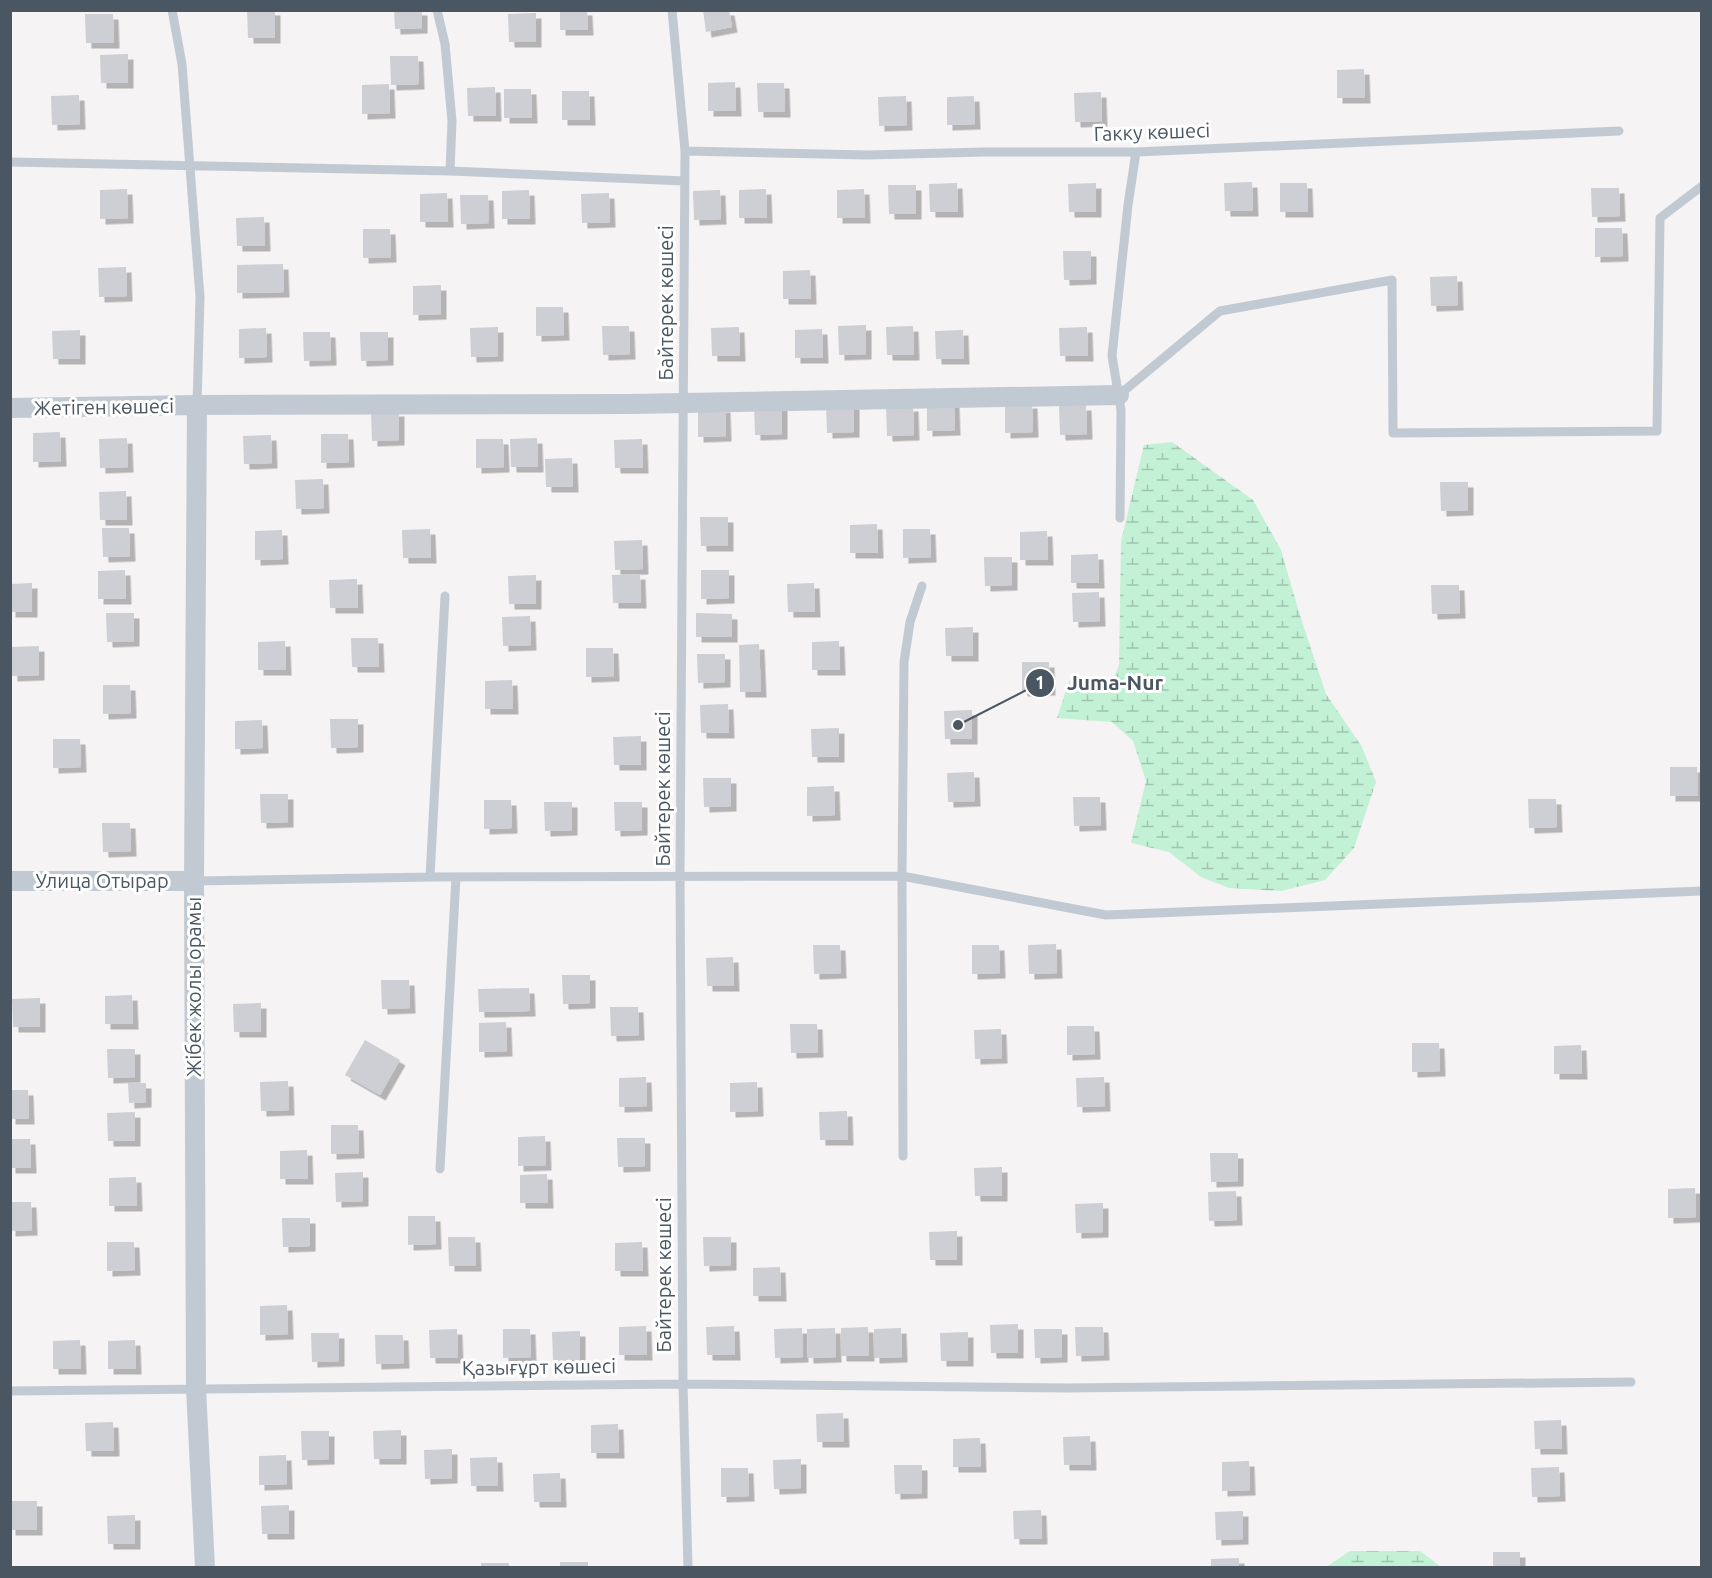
<svg xmlns="http://www.w3.org/2000/svg" width="1712" height="1578" font-family="Ubuntu,sans-serif">
<style>
.wetland{fill:url(#wetland-marsh)}
.building{fill:#cdcfd5;filter:url(#shadow)}
.lines{fill:none;stroke-linecap:round;stroke-linejoin:round}
.lane{stroke:#c1cad2;stroke-width:9}
.street{stroke:#c1cad2;stroke-width:20}
.labels{text-anchor:middle;stroke-width:6;stroke-linejoin:round;paint-order:stroke}
.street-label{font-size:20px;fill:#4a5661;stroke:#fff}
.leader{fill:none;stroke:#4a5661;stroke-width:2}
.callout-dot{fill:#4a5661;stroke:#fff;stroke-width:2}
.mark-label{font-size:18px;text-anchor:middle;font-weight:bold;fill:#fff}
.callout-label{font-size:21px;text-anchor:middle;font-weight:bold;fill:#4a5661;stroke:#fff;stroke-width:6;stroke-linejoin:round;paint-order:stroke}
</style>
<defs>
<pattern id="wetland-marsh" width="20" height="14" patternUnits="userSpaceOnUse" patternTransform="scale(1.5)"><rect width="20" height="14" fill="#c3f1d5"/><path d="M1 5h8M5 5V1M11 12h8M15 12V8" fill="none" stroke="#a0c6b0"/></pattern>
<filter id="shadow"><feDropShadow dx="5.5" dy="5.5" stdDeviation="0" flood-color="#0004"/></filter>
</defs>
<rect width="100%" height="100%" fill="#f5f3f3"/>
<!-- wetland -->
<path class="wetland" d="M1172 442 1253 500 1281 550 1299 612 1326 694 1362 747 1376 782 1354 848 1325 880 1281 891 1229 888 1201 877 1169 852 1131 843 1146 781 1133 741 1112 722 1057 718 1069 681 1114 678 1119 665 1121 541 1144 445Z
M1350 1551H1420L1441 1567H1326Z"/>
<!-- building -->
<path class="building" d="M247 10H275V38H248Z
M394 10H422V28L395 29Z
M560 10H587L588 30H560Z
M703 10H729L732 27 706 32Z
M536 13V42H509L508 14Z
M85 14H113L114 43H86Z
M128 54V83H101L100 55Z
M390 56H418L419 84 391 85Z
M1364 69 1365 98H1337V70Z
M735 82 736 111H708V83Z
M757 83H784L785 112H758Z
M389 84 390 113 362 114V85Z
M495 87 496 116H468L467 88Z
M504 89H531L532 118H504Z
M562 91H589L590 120H562Z
M1101 92 1102 121 1075 122 1074 93Z
M79 95 80 124 52 125 51 96Z
M906 96 907 125 879 126 878 97Z
M974 96 975 124 947 125V97Z
M1252 182 1253 211H1225L1224 183Z
M957 183 958 212H930L929 184Z
M1096 183V212H1069L1068 184Z
M1280 183H1307L1308 212H1280Z
M888 185H916V214H889Z
M1591 188H1619L1620 216 1592 217Z
M127 189 128 218 100 219V190Z
M766 189 767 218H739V190Z
M864 189 865 218H837V190Z
M529 190 530 219H502V191Z
M720 190 721 219 694 220 693 191Z
M447 193 448 222H420V194Z
M609 193 610 222 582 223 581 194Z
M460 195H488L489 223 461 224Z
M264 217 265 246H237L236 218Z
M1595 228H1622L1623 256 1595 257Z
M363 229H390L391 257 363 258Z
M1063 251H1091V279L1064 280Z
M283 264 284 292 237 293V265Z
M126 267 127 296 99 297 98 268Z
M810 270 811 299H783V271Z
M1457 276 1458 305 1431 306 1430 277Z
M441 285V314L413 315V286Z
M536 307H563L564 335 536 336Z
M866 325V354L839 355 838 326Z
M602 326H629L630 354 603 355Z
M913 326 914 355H887L886 327Z
M498 327V356L471 357 470 328Z
M739 327 740 356H712L711 328Z
M1087 327 1088 356H1060L1059 328Z
M266 328 267 357 239 358V329Z
M822 329 823 358H795V330Z
M80 330V359H53L52 331Z
M963 330 964 359H936L935 331Z
M303 332H330L331 360 304 361Z
M360 332H388V360L361 361Z
M954 401 955 430 927 431V402Z
M1032 403 1033 432 1005 433V404Z
M826 404H854V432L827 433Z
M782 405V434L755 435 754 406Z
M1086 405 1087 434 1060 435 1059 406Z
M913 406 914 435 887 436 886 407Z
M725 407 726 436 698 437V408Z
M399 411V440L372 441 371 412Z
M60 432 61 461 33 462V433Z
M321 434H348L349 462 321 463Z
M271 435 272 463 244 464 243 436Z
M127 438 128 467 100 468 99 439Z
M537 438 538 467H511L510 439Z
M476 439H503L504 467 476 468Z
M642 439 643 468H615L614 440Z
M572 458 573 487H546L545 459Z
M323 479 324 508 296 509 295 480Z
M1440 482H1468V510L1441 511Z
M126 491 127 520H100L99 492Z
M700 517H728V546H701Z
M877 524 878 553H850V525Z
M102 528H129L130 556 103 557Z
M430 529 431 558H403L402 530Z
M903 529H930L931 557 903 558Z
M282 530 283 559 255 560V531Z
M1047 531 1048 560H1020V532Z
M642 540 643 569 615 570 614 541Z
M1098 554 1099 583H1071V555Z
M984 557H1012V585L985 586Z
M125 570 126 599H98V571Z
M701 570H729V598L701 599Z
M640 574 641 603H613L612 575Z
M536 575V604H509L508 576Z
M357 579 358 608H330L329 580Z
M32 583V612H10V584Z
M814 583 815 612H788L787 584Z
M1431 585H1459L1460 613 1432 614Z
M1099 592 1100 621 1073 622 1072 593Z
M106 613H134V641L107 642Z
M696 613 732 614V637H696Z
M530 616 531 645 503 646 502 617Z
M973 627V656H946L945 628Z
M351 638H378L379 667H352Z
M285 641 286 670H258V642Z
M839 641 840 670H812V642Z
M759 644 761 692H740L739 645Z
M39 646V675L12 676 11 647Z
M586 648H613L614 676 586 677Z
M697 654H725V682L698 683Z
M1022 662H1049L1050 690 1022 691Z
M512 680 513 709H485V681Z
M103 685H130L131 713 103 714Z
M728 704 729 733H701L700 705Z
M972 710V739H945L944 711Z
M330 719H358V747L331 748Z
M262 720 263 748 235 749V721Z
M839 728V757H812L811 729Z
M641 736V765H614L613 737Z
M53 739H80L81 767 53 768Z
M1670 767H1697L1698 796H1670Z
M974 772 975 801 948 802 947 773Z
M703 778H731V806L704 807Z
M834 786 835 815 807 816V787Z
M260 794H288V822L261 823Z
M1073 797H1100L1101 825 1074 826Z
M1528 799H1556L1557 827 1529 828Z
M484 800H511L512 828 484 829Z
M544 802H572V830L545 831Z
M614 802H642V830L615 831Z
M102 823H130L131 851 103 852Z
M1056 944 1057 973 1029 974 1028 945Z
M813 945H840L841 973 814 974Z
M972 945H999L1000 973 972 974Z
M733 957 734 986H707L706 958Z
M562 975H590V1003L563 1004Z
M381 980H409L410 1008 382 1009Z
M529 988 530 1011 479 1012 478 989Z
M132 995 133 1024H105V996Z
M40 998V1027H13L12 999Z
M261 1003V1032H234L233 1004Z
M610 1007H638L639 1035 611 1036Z
M506 1022 507 1051 479 1052V1023Z
M790 1024H817L818 1052 791 1053Z
M1067 1026H1094L1095 1054 1067 1055Z
M1001 1029 1002 1058 975 1059 974 1030Z
M365 1040 400 1060 380 1095 345 1075Z
M1412 1043H1439L1440 1071 1412 1072Z
M1581 1045 1582 1074H1554V1046Z
M107 1049H135V1077L108 1078Z
M646 1077 647 1106 619 1107V1078Z
M1104 1077 1105 1106 1077 1107 1076 1078Z
M288 1081 289 1110 261 1111 260 1082Z
M757 1082 758 1111 730 1112V1083Z
M128 1083H146V1102L129 1103Z
M10 1090H28L29 1119H10Z
M847 1111 848 1140H820L819 1112Z
M135 1112V1141H108L107 1113Z
M331 1125H358L359 1153 331 1154Z
M545 1136 546 1165 518 1166V1137Z
M617 1138H645V1166L618 1167Z
M10 1139H30L31 1168H10Z
M307 1150 308 1179H280V1151Z
M1210 1153H1238V1181L1211 1182Z
M1002 1167V1196H975L974 1168Z
M363 1172V1201L336 1202 335 1173Z
M547 1174 548 1203H520V1175Z
M136 1177 137 1206H109V1178Z
M1695 1188 1696 1217 1668 1218V1189Z
M1236 1191 1237 1220 1209 1221 1208 1192Z
M10 1202H31L32 1230 10 1231Z
M1103 1203V1232L1076 1233 1075 1204Z
M408 1216H435L436 1244 408 1245Z
M282 1218H310V1246L283 1247Z
M957 1231V1260H930L929 1232Z
M448 1237H475L476 1266H449Z
M703 1237H731V1265L704 1266Z
M107 1242H134L135 1270 107 1271Z
M642 1242 643 1271H615V1243Z
M780 1267 781 1296H753V1268Z
M287 1305 288 1334 260 1335V1306Z
M1018 1324V1353H991L990 1325Z
M646 1326 647 1355H619V1327Z
M734 1326 735 1355H707L706 1327Z
M868 1327 869 1356H841V1328Z
M1075 1327H1103L1104 1355 1076 1356Z
M802 1328 803 1357 775 1358 774 1329Z
M835 1328 836 1357 808 1358 807 1329Z
M901 1328 902 1357 874 1358V1329Z
M457 1329 458 1358H430L429 1330Z
M503 1329H530L531 1357 503 1358Z
M1034 1329H1062V1357L1035 1358Z
M580 1331V1360H553L552 1332Z
M968 1332V1361H941L940 1333Z
M311 1333H339V1361L312 1362Z
M375 1335H403L404 1363 376 1364Z
M80 1340 81 1369H53V1341Z
M135 1340 136 1369H108V1341Z
M843 1413 844 1442H817L816 1414Z
M1561 1420 1562 1449H1535L1534 1421Z
M113 1422 114 1451H86L85 1423Z
M618 1424 619 1453H591V1425Z
M401 1430V1459H374L373 1431Z
M301 1431H329V1459L302 1460Z
M1090 1436 1091 1465H1064L1063 1437Z
M980 1438 981 1467H953V1439Z
M452 1449V1478L425 1479 424 1450Z
M286 1455 287 1484 259 1485V1456Z
M497 1457 498 1486H471L470 1458Z
M801 1459V1488L774 1489 773 1460Z
M1249 1461 1250 1490 1222 1491V1462Z
M894 1465H922V1493L895 1494Z
M1559 1467 1560 1496 1532 1497 1531 1468Z
M721 1468H748L749 1496 721 1497Z
M560 1473 561 1502H534L533 1474Z
M10 1501H37V1530H10Z
M289 1505V1534H262L261 1506Z
M1041 1510 1042 1539H1014L1013 1511Z
M1243 1511V1539L1216 1540 1215 1512Z
M135 1515V1544H108L107 1516Z
M1493 1552H1520V1568H1493Z
M1239 1558V1568H1211V1559Z
M560 1562H588V1568H560Z
M481 1563H509V1568H481Z"/>
<g class="lines">
<!-- lane -->
<path class="lane" d="M172 10 182 64 200 297 197 405
M437 10 445 44 452 121 450 171
M672 10 685 151 680 877 683 1384 688 1568
M685 151 868 155 984 152H1136L1619 131
M10 162 450 171 685 181
M1119 395 1220 311 1392 280 1393 433 1657 431 1660 218 1702 186
M1120 518 1121 410 1112 356 1128 205 1136 152
M430 877 445 596
M194 881 430 877 902 876 1106 915 1702 891
M903 1156 902 876 904 662 910 622 922 586
M440 1169 456 877
M10 1391 683 1384 1067 1388 1631 1382"/>
<!-- street -->
<path class="street" d="M197 405 194 881 196 1388 205 1568
M10 408 197 405 631 404 1119 395
M10 881H194"/>
</g>
<g class="labels">
<!-- street labels -->
<g class="street-label">
<text transform="translate(1152 132) rotate(-2)" y="7">Гакку көшесі</text>
<text transform="translate(666 303) rotate(-90)" y="7">Байтерек көшесі</text>
<text transform="translate(104 407) rotate(-1)" y="7">Жетіген көшесі</text>
<text transform="translate(663 789) rotate(-90)" y="7">Байтерек көшесі</text>
<text x="102" y="888">Улица Отырар</text>
<text transform="translate(194 987) rotate(-90)" y="7">Жібек жолы орамы</text>
<text transform="translate(664 1275) rotate(-90)" y="7">Байтерек көшесі</text>
<text transform="translate(539 1367) rotate(-1)" y="7">Қазығұрт көшесі</text>
</g>
</g>
<!-- callouts -->
<path class="leader" d="M958 725L1040 683"/>
<g class="callout-dot">
<circle cx="958" cy="725" r="6"/>
<circle cx="1040" cy="683" r="15"/>
</g>
<g class="mark-label">
<text x="1040" y="689">1</text>
</g>
<g class="callout-label">
<text x="1115" y="690">Juma-Nur</text>
</g>
<!-- border -->
<rect width="1712" height="1578" fill="none" stroke="#4a5661" stroke-width="24"/>
</svg>
